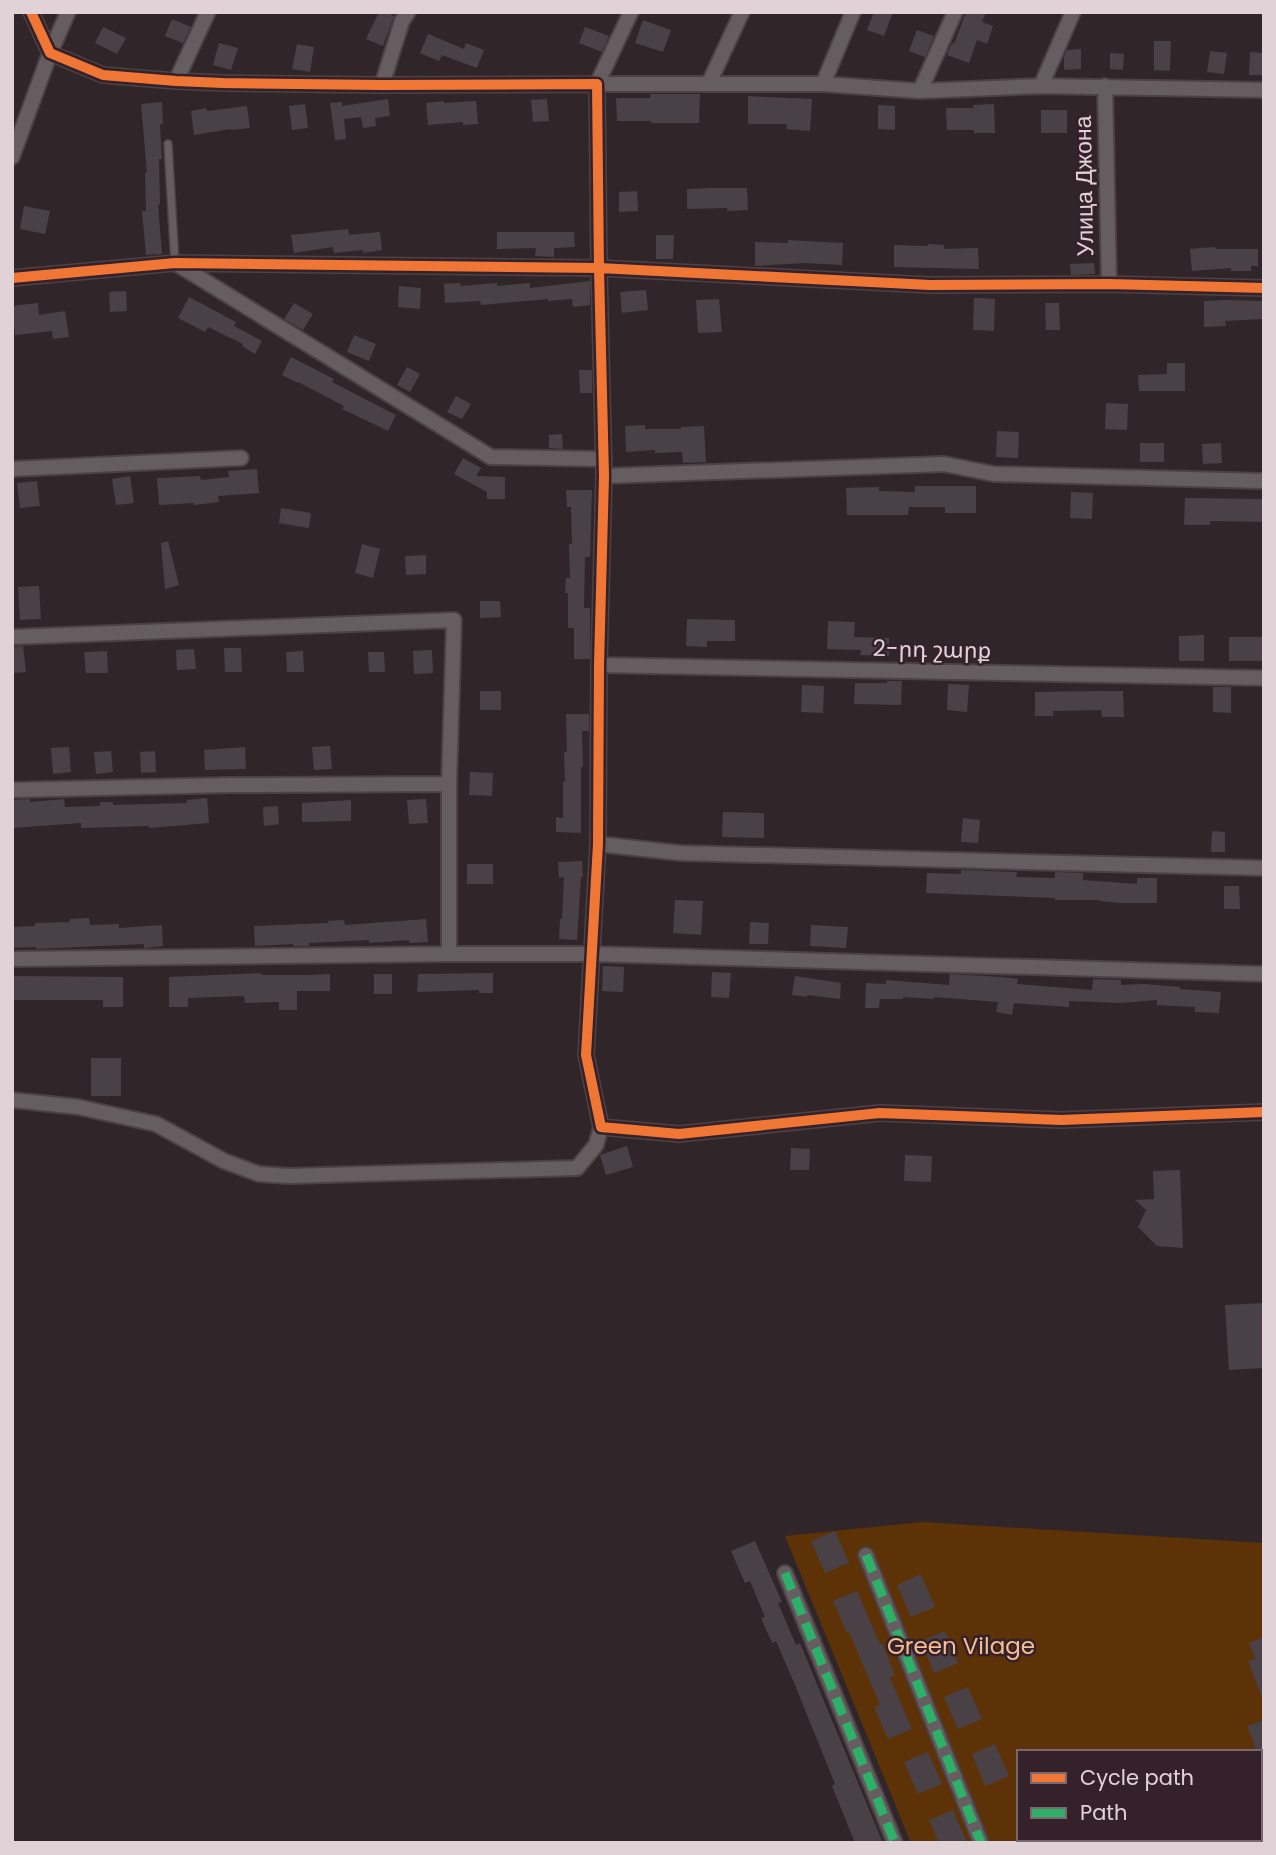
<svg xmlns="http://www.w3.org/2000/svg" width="1276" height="1855" font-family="Poppins,'Noto Sans Armenian',sans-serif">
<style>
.green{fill:#5d3207;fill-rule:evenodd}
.building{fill:#494146}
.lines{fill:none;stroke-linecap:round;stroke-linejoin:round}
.lane-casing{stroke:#4c4246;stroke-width:10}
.street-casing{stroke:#4c4246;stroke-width:18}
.lane{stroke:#665d61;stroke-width:7}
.street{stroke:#665d61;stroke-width:14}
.quiet{stroke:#2db169;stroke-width:9;stroke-dasharray:18 9;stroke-linecap:butt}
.cycleway-casing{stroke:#352129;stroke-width:15}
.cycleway{stroke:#f07635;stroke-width:10}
.labels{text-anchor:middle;stroke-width:5;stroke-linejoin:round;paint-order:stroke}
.street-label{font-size:23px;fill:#e0d2d7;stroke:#352129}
.park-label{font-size:23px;fill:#f5be92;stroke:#352129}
</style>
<rect width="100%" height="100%" fill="#30262a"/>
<!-- green -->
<path class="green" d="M922 1522 1264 1543V1842L911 1843 785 1536ZM1019 1752H1260V1839H1019Z"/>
<!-- building -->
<path class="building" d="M379 12H386L394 16 383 46 366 39Z
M874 12H893L884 36 867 30Z
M966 12H986L982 22 993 26 987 44 977 40 969 63 947 55 952 43 954 44Z
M172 19 191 27 183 43 165 36Z
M643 20 671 30 663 52 635 43Z
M103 27 126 38 117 54 95 43Z
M585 27 609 36 602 52 579 43Z
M917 30 934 36 925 57 909 51Z
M428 34 464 49 466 43 484 50 477 68 442 55 439 61 420 53Z
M1154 41H1171L1170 71 1154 70Z
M219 43 238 48 231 70 213 65Z
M297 44 314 47 310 72 292 69Z
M1081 49V69L1064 70V57L1067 50Z
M1210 51 1227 53 1224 74 1207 72Z
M1250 52 1264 53V75H1249Z
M1110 53 1124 54 1123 70 1110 69Z
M650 94H700L699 123H651V121H617L616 98H650Z
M748 96 812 99 810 131 786 129 787 124H748Z
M388 99 390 116 375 118 376 126 363 128 361 117 344 119 346 139 335 140 330 103 342 102V106Z
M547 99 549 121 533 122 531 100Z
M444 101V103L476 101 478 124 463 125V122L428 125 426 103Z
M162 102 163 124H160L162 159H159L160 204 158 205 162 254 146 255 142 211H146L145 173H147L141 104Z
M305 104 308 128 292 130 289 106Z
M994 104 995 133H974V130H947L946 108H974L973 105Z
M878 105 895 106V130L878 129Z
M247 106 250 128 231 130V129L194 135 191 111 206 108 207 111Z
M1041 110H1067V133H1041Z
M709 188H747L748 210 727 211V208L687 209V189Z
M637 191 638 211 619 212V192Z
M24 206 50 211 45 234 20 229Z
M348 229 349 235 380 232 382 250 363 253V250L334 253 333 247 294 253 291 235Z
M497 232H574L575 247 554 248V257L535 256 536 248 497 249Z
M656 235H674L673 259H656Z
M788 240 843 243 842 265 805 263 755 266V242L788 243Z
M928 244 944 245V249L978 248 979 269 894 267V245L928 246Z
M1215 247 1216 249H1258V266H1251V271H1231V268L1192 271 1190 249Z
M1094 263 1095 274 1071 275 1070 264Z
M590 281V305L573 307 572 299 548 301V299L481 305 480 301 445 303 444 284 460 283 461 286 497 283V286L530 283V288Z
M399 286 421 288 420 309 398 307Z
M646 290 648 310 622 313 620 292Z
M126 291 127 311 110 312 109 292Z
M189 297 236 322 234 326 262 341 255 354 242 346 243 344 208 327 205 332 178 318Z
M974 298 995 299 994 331 973 330Z
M719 299 722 332 698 333 696 300Z
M1225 300 1264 301V319L1225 321 1226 326 1204 327V301Z
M38 303 39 315 65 311 69 337 53 339 52 331 15 335 12 306Z
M294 303 313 314 303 330 284 319Z
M1045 303H1059L1060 330H1046Z
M354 335 376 344 369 361 347 352Z
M291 357 334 379 332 382 396 415 388 431 342 409 344 406 298 382V383L282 375Z
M1167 363H1185V391H1139L1138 375 1167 374Z
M407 367 420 374 410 392 397 385Z
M579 370H592V393H580Z
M456 396 471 404 462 419 447 412Z
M1106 403 1128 404 1127 430 1105 429Z
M645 425V429H681V427L704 426 706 462 683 463 682 452 655 453V450L626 452 625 426Z
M997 431 1019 432 1018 458 996 457Z
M562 434 563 449 549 448V435Z
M1140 443H1164V462H1140Z
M1221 443 1222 463 1203 464 1202 444Z
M463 458 481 468 476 476 505 477V499H487V492L454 474Z
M257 469 259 493 218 496 219 502 194 505V503L159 505 157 478 200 476 201 480 229 477 228 471Z
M130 476 134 503 116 505 112 479Z
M37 481 40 506 20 508 17 483Z
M915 486H976V513H945V507H909L908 515H847L846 488 879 487V491L915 492Z
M566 490H592L590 557H585L584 608H590V659H574V628H568V593H565L566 578H570L569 544H572L571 507H567Z
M1071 492 1093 493 1092 519 1070 518Z
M1185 498 1264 499V522L1210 521V525H1184Z
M281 508 311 513 309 528 279 523Z
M168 541 179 585 165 589 161 543Z
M362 544 380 549 373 578 355 573Z
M426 555V574L406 575 405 556Z
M39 586 41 619 20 620 18 587Z
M480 601H500L501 617 480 618Z
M687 619 735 620V641H707V647L686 646Z
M828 621 855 622 854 637 889 638V656L860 655 861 650 827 649Z
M1204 635V661H1179V636Z
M1229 637H1264V661H1229Z
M23 646 26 672 12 673V647Z
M224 648H241L242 672H225Z
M194 649 196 669 177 670 176 650Z
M432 650 433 673 414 674 413 651Z
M107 651 108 673H86L84 652Z
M303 651 304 672H287L286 652Z
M368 652H384L385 672H369Z
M887 681H902L901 705 854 704 855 683H887Z
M948 684 969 685 967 712 947 710Z
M802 685 824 686 823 713 801 712Z
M1213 687H1231V713L1213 712Z
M480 691H501V710H480Z
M1101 691H1123L1124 717H1102L1101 710 1053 711V716H1035V692Z
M566 714H589V731H582L583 767H581V833L556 832V817L563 818V782H565L564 752H567Z
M330 746 332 769 314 770 312 747Z
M69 747 71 772 53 774 51 748Z
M245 747 246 769 205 770 204 750Z
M111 751 113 772 96 774 94 752Z
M155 751 156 772 141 773 140 752Z
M470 772 493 773 492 796 469 795Z
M207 798 209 823 149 828V826L81 828V823L12 828V800L30 799V802L64 799 65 807 100 806V802H113V805L187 803V800Z
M426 799 428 823 409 824 407 800Z
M351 800V821L302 822V803Z
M278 806 279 824 264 826 263 807Z
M723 812 764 813V838L722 837Z
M963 818 980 820 978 843 961 842Z
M1212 831 1225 832V852H1211Z
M582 861 583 877H581L577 940 559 939 560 919H562L564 877 559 878 558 862Z
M467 864H493V884H467Z
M961 870 1017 872 1016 877 1055 878V872L1083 873V880L1137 884V878H1157V903H1120L1100 901V900H1055V898L926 893 927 873 961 874Z
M1224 886H1239L1240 909H1224Z
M675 900 703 901 701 935 673 933Z
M89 918 90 925 119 924V928L162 925 163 946 144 948V944L36 949V947L12 948V927L35 926V923L70 922V919Z
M426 919 428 942 409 943V940L369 943V940L309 943V946H293V944L255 946 254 926 328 923V921L344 920 345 925Z
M750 922 769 923 768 944H749Z
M811 925 848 927 846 948 810 946Z
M603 966 624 967 623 992 602 991Z
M712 972 731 973 729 998 711 997Z
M261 973V975H310L330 974V991H297V1010H279V1002L245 1003 244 996 188 998V1007H169V977Z
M493 973V993H479V990L417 992 418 974Z
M374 974H392V994H374Z
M950 974 1002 977 1018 979 1017 984 1092 990 1093 979 1121 980V985L1144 984 1180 987V989L1221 992 1219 1013 1195 1012V1007L1157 1005V1000L1120 1003 1069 1001V1007L1014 1003 1012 1015 996 1012 998 1002 934 997V999L903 997V999H880L879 1008H865L866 983 886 984V980L949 985Z
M12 976 123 977V1007H103V1000H12Z
M795 976 841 983 840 999 807 995V997L792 995Z
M91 1058H121V1096H91Z
M627 1146 633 1167 606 1175 600 1155Z
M791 1148 810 1149 809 1170H790Z
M905 1155 932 1156 931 1182 904 1181Z
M1180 1170 1183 1248 1157 1246 1138 1227 1146 1210 1135 1200 1154 1199 1153 1171Z
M1264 1303V1368L1229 1370 1225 1305Z
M835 1531 849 1563 825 1573 811 1541Z
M755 1541 782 1602 778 1603 796 1645 800 1643 883 1843H855L832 1786 835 1784 795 1685 776 1641 772 1643 761 1618 765 1617 750 1581 745 1583 731 1551Z
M921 1574 935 1607 911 1617 897 1585Z
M857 1591 880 1644 882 1643 895 1675 890 1678 912 1729 888 1739 874 1707 880 1705 849 1632 847 1633 833 1601Z
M945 1631 958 1663 934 1673 921 1641Z
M1264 1637V1698H1262L1248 1661 1255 1659 1249 1643Z
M968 1687 982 1719 958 1729 944 1697Z
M1264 1720V1766L1262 1767 1260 1761V1752H1257L1247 1726Z
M995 1744 1009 1776 985 1786 972 1754Z
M928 1752 942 1784 918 1794 904 1762Z
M953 1810 967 1843H939L929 1820Z"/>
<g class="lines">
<defs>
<path id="lane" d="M168 144 175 263"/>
<path id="street" d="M31 12 50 53 103 75 176 81 223 83 382 85 597 84 599 268 604 476 599 665 598 844 586 1055 601 1127 679 1134 880 1113 1061 1120 1264 1112
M631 12 597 84H823L920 91 1041 86 1264 90
M176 81 208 12
M709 83 742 12
M823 84 853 12
M382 85 402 21 408 12
M1041 86 1073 12
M1105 86 1109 284
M920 91 955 12
M12 157 50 53 68 12
M177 264 491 457 604 459
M12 278 175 263 599 268 930 285 1109 284 1264 288
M12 469 241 458
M604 476 944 464 994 474 1264 481
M12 637 454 620 449 784V954
M599 665 1264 678
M12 790 230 785 449 784
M598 844 680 853 1264 868
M12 959 449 954H592L1264 974
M12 1100 78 1107 156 1124 224 1161 259 1174 289 1176 577 1168 596 1145 601 1127
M866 1555 981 1843
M785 1573 895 1843"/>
</defs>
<!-- lane casing -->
<use href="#lane" class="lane-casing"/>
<!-- street casing -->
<use href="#street" class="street-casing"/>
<!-- lane -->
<use href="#lane" class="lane"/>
<!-- street -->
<use href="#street" class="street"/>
<!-- quiet -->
<path class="quiet" d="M866 1555 981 1843
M785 1573 895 1843"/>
<defs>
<path id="cycleway" d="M31 12 50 53 103 75 176 81 223 83 382 85 597 84 599 268 604 476 599 665 598 844 586 1055 601 1127 679 1134 880 1113 1061 1120 1264 1112
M12 278 175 263 599 268 930 285 1109 284 1264 288"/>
</defs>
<!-- cycleway casing -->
<use href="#cycleway" class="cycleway-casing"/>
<!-- cycleway -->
<use href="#cycleway" class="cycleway"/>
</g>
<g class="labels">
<!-- street labels -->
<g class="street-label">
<text transform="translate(1084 186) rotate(-91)" y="8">Улица Джона</text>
<text transform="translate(932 649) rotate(1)" y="8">2-րդ շարք</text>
</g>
<!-- park labels -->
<g class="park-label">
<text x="961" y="1654">Green Vilage</text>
</g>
</g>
<!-- border -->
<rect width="1276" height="1855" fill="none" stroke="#e0d2d7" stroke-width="28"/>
<!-- legend -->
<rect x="1017" y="1750" width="245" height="91" fill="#352129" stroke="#79686f" stroke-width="2"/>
<rect x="1031" y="1773" width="35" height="10" fill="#f07635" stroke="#79686f" stroke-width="2"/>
<text x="1080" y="1785" font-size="21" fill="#e0d2d7">Cycle path</text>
<rect x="1031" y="1808" width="35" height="10" fill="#2db169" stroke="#79686f" stroke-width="2"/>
<text x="1080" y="1820" font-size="21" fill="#e0d2d7">Path</text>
</svg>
